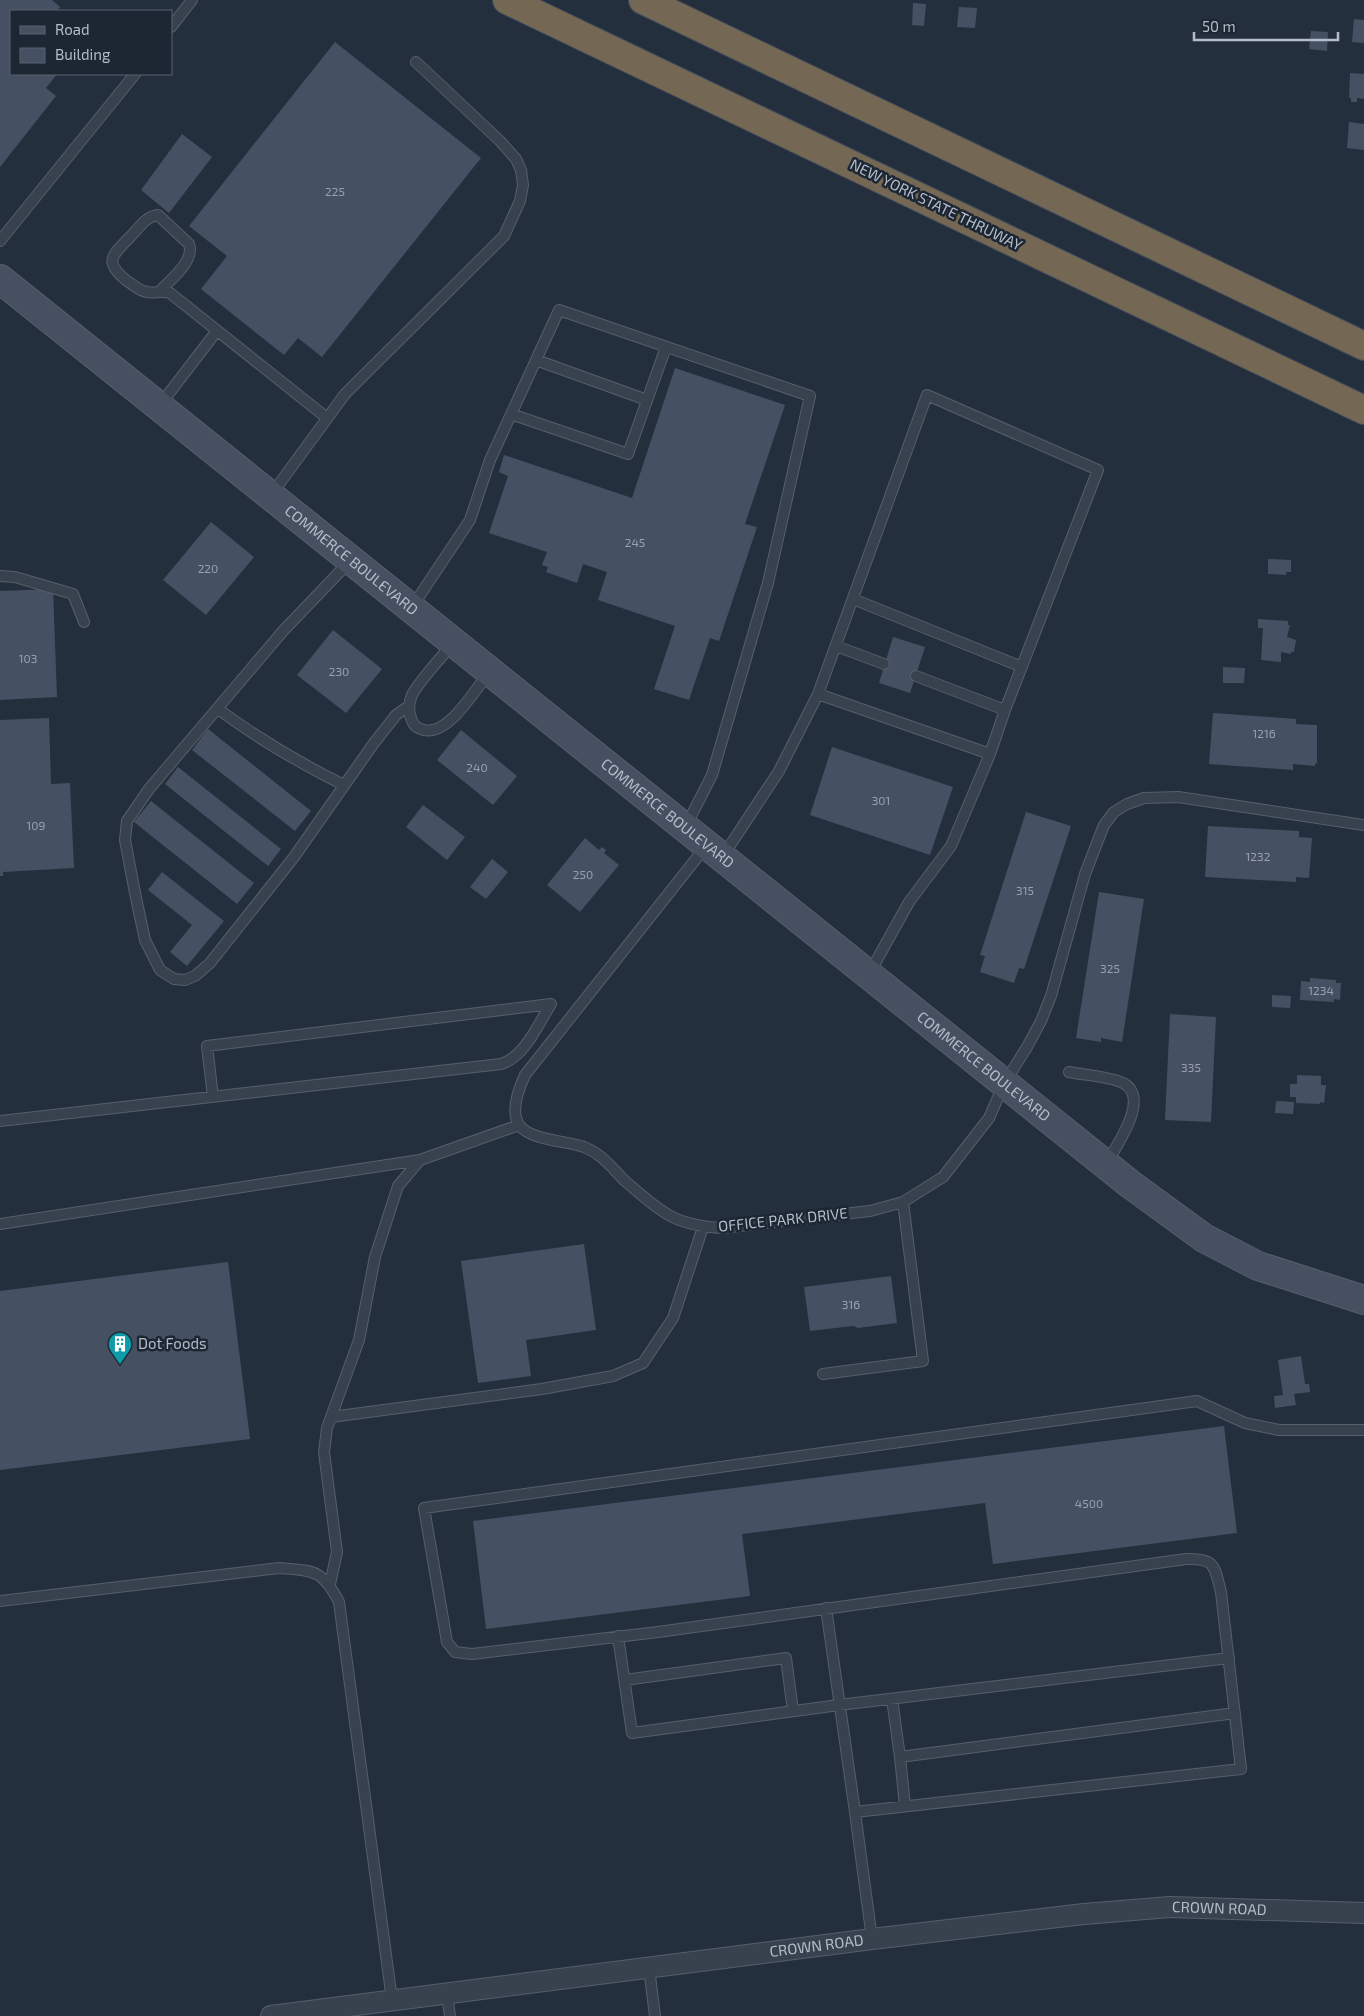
<svg xmlns="http://www.w3.org/2000/svg" width="1364" height="2016" font-family="'Exo 2',sans-serif">
<style>
.building{fill:#455162}
.lines{fill:none;stroke-linecap:round;stroke-linejoin:round}
.lane-casing{stroke:#565f6c;stroke-width:12}
.street-casing{stroke:#565f6c;stroke-width:22}
.secondary-casing{stroke:#565f6c;stroke-width:30}
.highway-casing{stroke:#434c59;stroke-width:30}
.lane{stroke:#38414e;stroke-width:10}
.street{stroke:#38414e;stroke-width:20}
.secondary{stroke:#465061;stroke-width:28}
.highway{stroke:#746855;stroke-width:28}
.labels{text-anchor:middle;stroke-width:5;stroke-linejoin:round;paint-order:stroke}
.number-label{font-size:12px;fill:#98a1af}
.street-label{font-size:15px;fill:#b4bcc9;stroke:#1d2633}
.poi-label{font-size:15px;fill:#b4bcc9;stroke:#1d2633;text-anchor:start}
</style>
<rect width="100%" height="100%" fill="#242f3e"/>
<!-- building -->
<path class="building" d="M0 0H52L60 7 57 11H11V74H57L46 88 56 96 0 167Z
M913 3 926 4 924 26 912 25Z
M959 7 977 8 975 28 957 27Z
M1354 19 1364 20V43L1352 42Z
M1311 31 1328 32 1327 51 1309 49Z
M335 42 481 158 322 357 298 338 284 355 201 289 227 256 189 226Z
M1350 73 1364 74V99L1357 98V102H1351V98H1349Z
M1349 122 1364 124V150L1347 148Z
M182 134 212 157 169 213 141 190Z
M675 368 785 405 745 524 757 527 719 641 710 638 689 700 654 689 675 626 598 600 607 572 583 564 577 583 546 572 548 567 542 565 547 552 489 533 508 476 499 472 504 455 632 498Z
M211 522 254 557 206 615 163 580Z
M1268 559 1291 560V572H1286V575L1268 574Z
M53 589 57 697 0 700V591Z
M1258 619 1288 621V625H1290L1287 637 1296 640 1294 652H1291V654L1281 652V662L1261 660 1263 628H1258Z
M333 630 382 669 346 713 297 675Z
M893 637 925 647 910 693 879 683Z
M1223 667 1245 668 1244 683H1223Z
M1213 713 1296 719V724L1317 725V764L1315 763V766L1293 764V770L1209 764Z
M49 718 51 784 70 783 74 868 3 872V876H0V720Z
M208 729 311 811 295 831 192 750Z
M461 730 517 776 493 805 437 760Z
M832 747 953 787 930 855 810 815Z
M178 767 281 849 268 866 165 784Z
M151 801 254 883 237 904 134 822Z
M423 805 465 837 447 860 406 827Z
M1026 812 1071 826 1024 969 1019 968 1014 983 980 972 985 956 980 955Z
M1208 826 1299 831V837L1312 838 1309 878 1296 877V882L1205 877Z
M585 838 599 850 602 847 606 850 604 853 619 865 580 912 547 885Z
M492 859 508 872 486 899 470 887Z
M162 872 224 921 187 966 170 952 192 925 148 890Z
M1099 892 1144 899 1122 1042 1101 1038V1042L1076 1038Z
M1310 978 1336 980V983H1341L1340 1000 1334 999V1002L1300 1000 1301 981 1310 982Z
M1272 995 1291 996 1290 1008 1272 1007Z
M1170 1014 1216 1017 1211 1122 1165 1120Z
M1297 1075 1321 1076V1085H1326L1324 1103 1320 1102V1104L1296 1103V1097H1290V1084H1297Z
M1276 1101 1294 1102 1293 1114 1275 1113Z
M584 1244 596 1330 526 1340 531 1376 478 1383 461 1261Z
M228 1262 250 1439 0 1470V1291Z
M891 1276 897 1323 858 1328 853 1326 810 1331 804 1287Z
M1301 1356 1305 1384H1309L1310 1392 1294 1394 1296 1405 1275 1408 1274 1396 1283 1395 1278 1360Z
M1224 1426 1237 1533 993 1564 985 1503 742 1534 750 1596 486 1629 473 1521Z"/>
<g class="lines">
<defs>
<path id="lane" d="M171 27 192 0
M0 241 135 74
M161 290C171 279 195 261 189 244L158 215C146 216 139 228 131 236 113 255 102 261 127 281 134 285 139 291 147 292 156 294 160 290 170 293L327 418
M536 360 647 400
M160 405 216 332
M511 414 628 454 666 347
M271 495 345 394 504 236 520 201 523 185 521 170 516 159 500 141 416 62
M351 560 283 631 149 789 127 821 125 840 135 893 145 940 160 970 174 979 185 980 195 976 210 963 294 857 374 743 396 715 409 706
M0 576 15 577 73 594 84 622
M853 599 1022 667
M412 607 470 520 490 460 559 310 810 396 768 583 712 775 686 826
M453 643C442 657 419 681 412 695 408 704 408 712 412 721 414 726 419 729 424 730 449 736 476 688 490 671
M836 646 884 664
M916 676 1005 710
M818 694 927 395 1098 470 1005 710 990 754
M218 709C260 740 297 762 344 785
M707 845 525 1075C519 1088 509 1112 520 1126 531 1140 567 1141 584 1147 602 1154 612 1168 625 1181 638 1192 653 1206 667 1214 683 1224 704 1227 722 1228L870 1211 903 1202 943 1177 989 1118 1004 1084 1027 1047 1041 1021 1051 996 1085 874 1104 825 1114 812 1127 804 1144 798 1178 797 1364 825
M723 856 779 771 818 694 990 754 951 846 909 902 869 974
M1069 1072C1085 1075 1103 1076 1118 1081 1155 1092 1117 1145 1106 1164
M0 1121 501 1064C525 1057 538 1024 551 1004L207 1046 213 1097
M0 1224 420 1160
M823 1374 923 1361 903 1202
M331 1417 542 1389 613 1376 643 1363 673 1318 703 1227
M330 1584 337 1552 324 1452 327 1428 359 1340 375 1257 398 1186 420 1160 519 1125
M0 1601 279 1568C314 1571 322 1569 339 1602L392 2000
M826 1608 855 1812
M618 1636 632 1733 839 1705 1229 1658
M625 1680 786 1658 793 1711
M892 1699 900 1757
M905 1806 900 1757 1235 1713
M872 1939 855 1812 1241 1769 1221 1592C1214 1566 1216 1558 1186 1559L658 1632 472 1654 455 1652 447 1642 424 1508 1197 1401 1245 1423 1279 1430H1364
M649 1968 655 2016
M447 1994 450 2016"/>
<g id="street">
<path id="s1" d="M271 2016 872 1939 1084 1914 1170 1907 1364 1913"/>
</g>
<g id="secondary">
<path id="s2" d="M0 279 1130 1184 1204 1238 1258 1266 1364 1300"/>
</g>
<path id="highway" d="M507 0 1364 410
M643 0 1364 346"/>
</defs>
<!-- lane casing -->
<use href="#lane" class="lane-casing"/>
<!-- street casing -->
<use href="#street" class="street-casing"/>
<!-- secondary casing -->
<use href="#secondary" class="secondary-casing"/>
<!-- highway casing -->
<use href="#highway" class="highway-casing"/>
<!-- lane -->
<use href="#lane" class="lane"/>
<!-- street -->
<use href="#street" class="street"/>
<!-- secondary -->
<use href="#secondary" class="secondary"/>
<!-- highway -->
<use href="#highway" class="highway"/>
</g>
<!-- icons -->
<defs>
<symbol id="building-pin" viewBox="-11 -11 22 30"><path d="M0 17L-7.5 6A9.5 9.5 0 1 1 7.5 6Z" fill="#0f9aa8" stroke="#1d2633"/><path d="M-4-6H4V6H1V3H-1V6H-4ZM-2.5-4.3h1.7v1.8h-1.7ZM.8-4.3h1.7v1.8H.8ZM-2.5-1h1.7V.8h-1.7ZM.8-1h1.7V.8H.8Z" fill="#fff"/></symbol>
</defs>
<g fill-rule="evenodd">
<use href="#building-pin" x="106" y="1330" width="28" height="38"/>
</g>
<g class="labels">
<!-- number labels -->
<g class="number-label">
<text x="335" y="196">225</text>
<text x="635" y="547">245</text>
<text x="208" y="573">220</text>
<text x="28" y="663">103</text>
<text x="339" y="676">230</text>
<text x="1264" y="738">1216</text>
<text x="477" y="772">240</text>
<text x="881" y="805">301</text>
<text x="36" y="830">109</text>
<text x="1258" y="861">1232</text>
<text x="583" y="879">250</text>
<text x="1025" y="895">315</text>
<text x="1110" y="973">325</text>
<text x="1321" y="995">1234</text>
<text x="1191" y="1072">335</text>
<text x="851" y="1309">316</text>
<text x="1089" y="1508">4500</text>
</g>
<!-- street labels -->
<g class="street-label">
<text transform="translate(936 205) rotate(26)" y="5">NEW YORK STATE THRUWAY</text>
<text dy="5" stroke="none"><textPath href="#s2" startOffset="450">COMMERCE BOULEVARD</textPath></text>
<text dy="5" stroke="none"><textPath href="#s2" startOffset="855">COMMERCE BOULEVARD</textPath></text>
<text dy="5" stroke="none"><textPath href="#s2" startOffset="1260">COMMERCE BOULEVARD</textPath></text>
<text transform="translate(783 1220) rotate(-6)" y="5">OFFICE PARK DRIVE</text>
<text dy="5" stroke="none"><textPath href="#s1" startOffset="955">CROWN ROAD</textPath></text>
<text dy="5" stroke="none"><textPath href="#s1" startOffset="550">CROWN ROAD</textPath></text>
</g>
<!-- poi labels -->
<g class="poi-label">
<text x="138" y="1349">Dot Foods</text>
</g>
</g>
<!-- legend -->
<rect x="10" y="10" width="162" height="65" fill="#1d2633" stroke="#59626f"/>
<rect x="20" y="26" width="25" height="8" fill="#465061" stroke="#59626f"/>
<text x="55" y="35" font-size="15" fill="#b4bcc9">Road</text>
<rect x="20" y="48" width="25" height="15" fill="#455162" stroke="#59626f"/>
<text x="55" y="60" font-size="15" fill="#b4bcc9">Building</text>
<!-- scale -->
<path d="M1194 32v8h144v-8" fill="none" stroke="#b4bcc9" stroke-width="2.5"/>
<text x="1202" y="32" font-size="15" fill="#b4bcc9" stroke="#1d2633" stroke-width="4" paint-order="stroke">50 m</text>
</svg>
